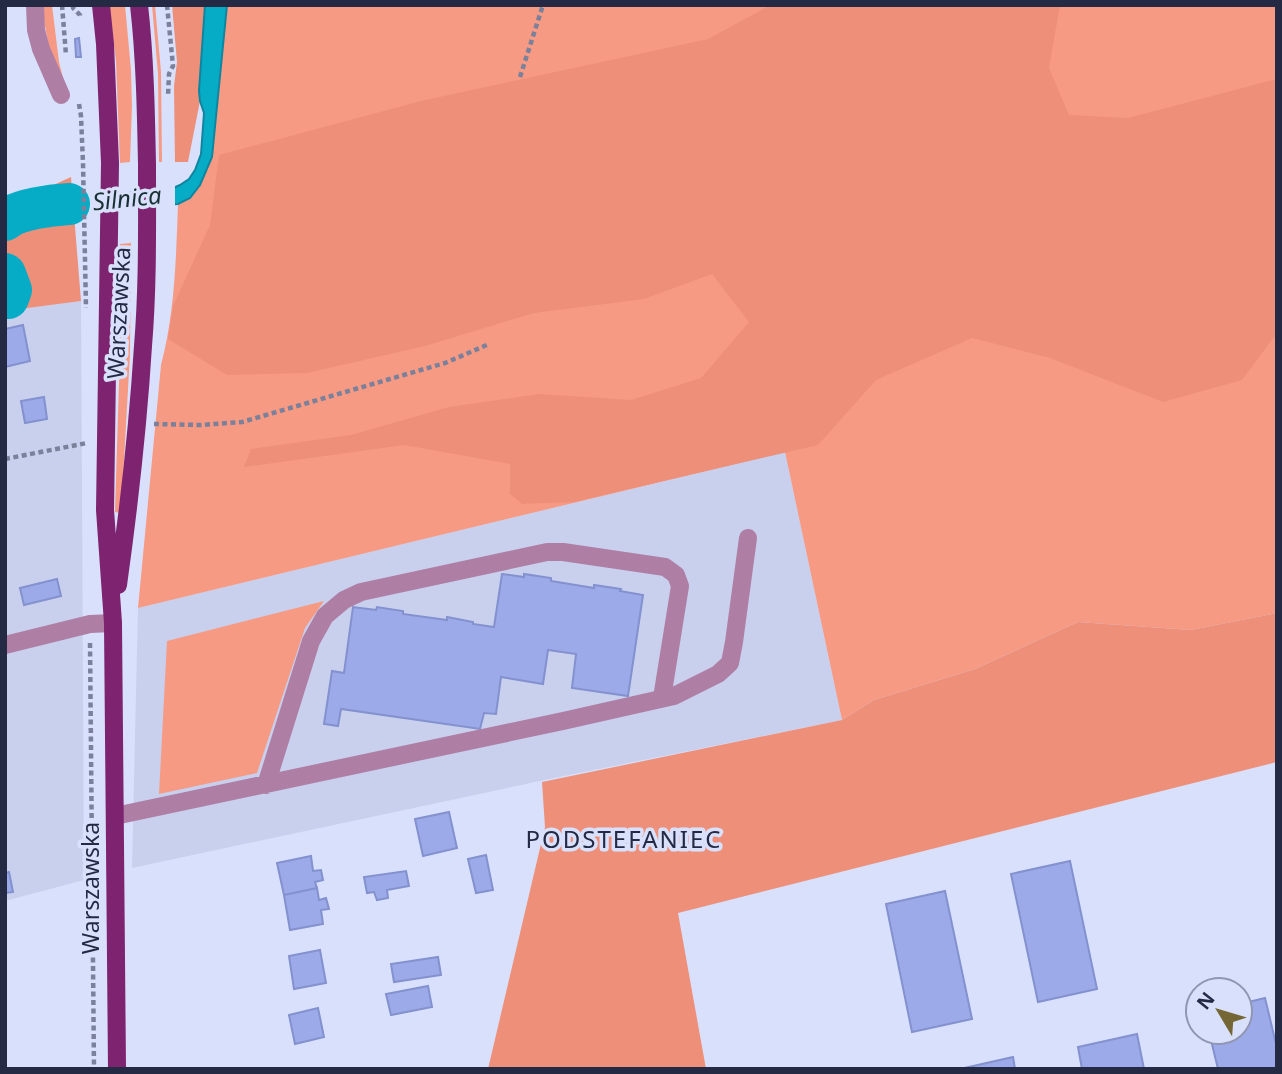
<svg xmlns="http://www.w3.org/2000/svg" width="1282" height="1074" font-family="'Noto Sans',sans-serif">
<style>
.built{fill:#c8d0ed}
.green{fill:#f79a84}
.forest{fill:#ed8f79}
.water{fill:#06acc6;stroke:#0f859f;stroke-width:2}
.pier{fill:#d9e0fb}
.lines{fill:none;stroke-linecap:round;stroke-linejoin:round}
.river{stroke:#06acc6;stroke-width:42}
.building{fill:#9caaea;stroke:#8391ce;stroke-width:2}
.path{stroke:#7b809b;stroke-width:4.5;stroke-dasharray:5 3.5;stroke-linecap:butt}
.minor{stroke:#af7ea5;stroke-width:18}
.major{stroke:#7d2370;stroke-width:18}
.labels{text-anchor:middle;stroke-width:7;stroke-linejoin:round;paint-order:stroke}
.street-label{font-size:23px;fill:#252a44;stroke:#d9e0fb}
.water-label{font-size:24px;font-style:italic;fill:#193035;stroke:#d9e0fb}
.neighbourhood-label{font-size:24px;letter-spacing:2px;fill:#252a44;stroke:#d9e0fb}
</style>
<rect width="100%" height="100%" fill="#d9e0fb"/>
<!-- built -->
<path class="built" d="M81 301 84 880 5 901V311Z
M785 452 842 720 554 778 132 868 138 608Z"/>
<!-- green -->
<path class="green" d="M41 5H52L59 62 64 82 49 47Z
M109 5H125L131 70 132 106 130 162 120 163 116 61Z
M152 5H155L161 72 162 162H159L158 74Z
M227 5H1277V613L1191 630 1078 622 975 669 874 700 842 720 785 452 138 608 161 365C175 312 176 258 178 204L190 198 212 157Z
M131 243 130 354 121 513 115 512 120 351V244Z
M324 601 305 628 257 773 159 794 167 641Z"/>
<!-- forest -->
<path class="forest" d="M172 5H205L200 101 188 162H175L174 86 177 62Z
M771 5H1060L1049 68 1069 115 1128 118 1277 79V333L1242 380 1163 402 1050 358 972 338 876 380 818 445 574 502 522 504 510 494V464L404 445 244 467 251 449 351 435 449 407 539 394 631 400 701 378 749 322 712 274 644 299 534 313 425 346 307 373 227 375 168 339 173 306 210 225 219 155 421 101 708 39Z
M71 177 81 301 5 311V207Z
M1277 613V762L678 913 706 1069H488L545 827 542 782 842 720 874 700 975 669 1078 622 1191 630Z"/>
<!-- water -->
<path class="water" d="M205 5H227L212 157 200 185 190 198 178 204 58 213 16 223 14 209 48 200 171 189 180 185 189 179 195 170 201 154 204 113 200 101 199 91Z"/>
<!-- pier -->
<path class="pier" d="M175 184V208L131 212V189L171 186Z
M120 190V213L75 215V194Z"/>
<g class="lines">
<!-- river -->
<path class="river" d="M5 220C18 209 52 205 69 204
M5 274 11 290 8 298 5 297"/>
</g>
<!-- building -->
<path class="building" d="M79 38 81 57H76L75 39Z
M23 325 30 361 5 367V329Z
M44 397 47 419 25 423 21 401Z
M502 574 524 577V574L551 578V581L594 588V585L621 589 620 591 643 595 628 696 572 688 576 654 548 650 543 684 501 677 496 714 484 713 480 729 341 709 338 726 324 724 332 671 344 673 353 607 376 610 377 607 403 611V614L447 620V617L473 622V624L494 627Z
M57 579 61 596 24 605 20 588Z
M449 812 457 848 423 856 415 819Z
M486 855 493 890 476 893 468 859Z
M311 856 313 871 321 870 323 880 315 882 317 888 284 895 277 863Z
M1070 861 1097 989 1038 1002 1011 874Z
M406 871 409 886 387 890 388 898 377 900 374 892 367 893 364 877Z
M9 872 13 892 5 893V873Z
M317 888 319 900 326 898 329 909 321 910 323 924 290 930 284 895Z
M945 891 972 1019 912 1032 886 904Z
M320 950 326 983 294 989 289 956Z
M438 957 441 975 394 982 391 964Z
M428 986 432 1007 391 1015 386 994Z
M1265 998 1277 1048V1069H1218L1209 1032H1240V1004Z
M318 1008 324 1037 295 1044 289 1015Z
M1137 1034 1144 1069H1082L1078 1047Z
M1013 1057 1015 1069H960Z"/>
<g class="lines">
<!-- path -->
<path class="path" d="M62 5 66 55
M73 5V8L80 15V19
M167 5 173 66 169 74 168 96
M698 7V5
M520 77 543 5
M79 104 81 116 83 163 86 308
M154 424 201 425 242 422 445 363 489 344
M5 459 87 443
M90 643 94 1069"/>
<!-- minor -->
<path class="minor" d="M35 5 36 30 41 49 61 95
M5 645 90 624 113 623
M266 785 311 641 325 616 344 600 361 592 547 552H563L665 567 676 575 680 586 662 698
M115 816 563 721 674 696 718 674 730 663 734 642 748 538"/>
<!-- major -->
<path class="major" d="M101 5 105 44 110 163 105 510 113 623 117 1069
M118 585C129 506 138 426 143 346 148 286 147 225 147 165 146 112 145 58 139 5"/>
</g>
<g class="labels">
<!-- street labels -->
<g class="street-label">
<text transform="translate(119 313) rotate(-87)" y="8">Warszawska</text>
<text transform="translate(91 888) rotate(-90)" y="8">Warszawska</text>
</g>
<!-- water labels -->
<g class="water-label">
<text transform="translate(127 199) rotate(-6)" y="8">Silnica</text>
</g>
<!-- neighbourhood labels -->
<g class="neighbourhood-label">
<text x="624" y="848">PODSTEFANIEC</text>
</g>
</g>
<!-- border -->
<rect width="1282" height="1074" fill="none" stroke="#252a44" stroke-width="14"/>
<!-- north arrow -->
<g transform="translate(1219 1011) rotate(308)"><circle r="33" fill="#d9e0fb" stroke="#9197b2" stroke-width="2"/>
<path d="M0-5L12 26L0 18L-12 26Z" fill="#756735"/>
<text y="-10" font-size="19" font-weight="bold" text-anchor="middle" fill="#252a44">N</text>
</g>
</svg>
